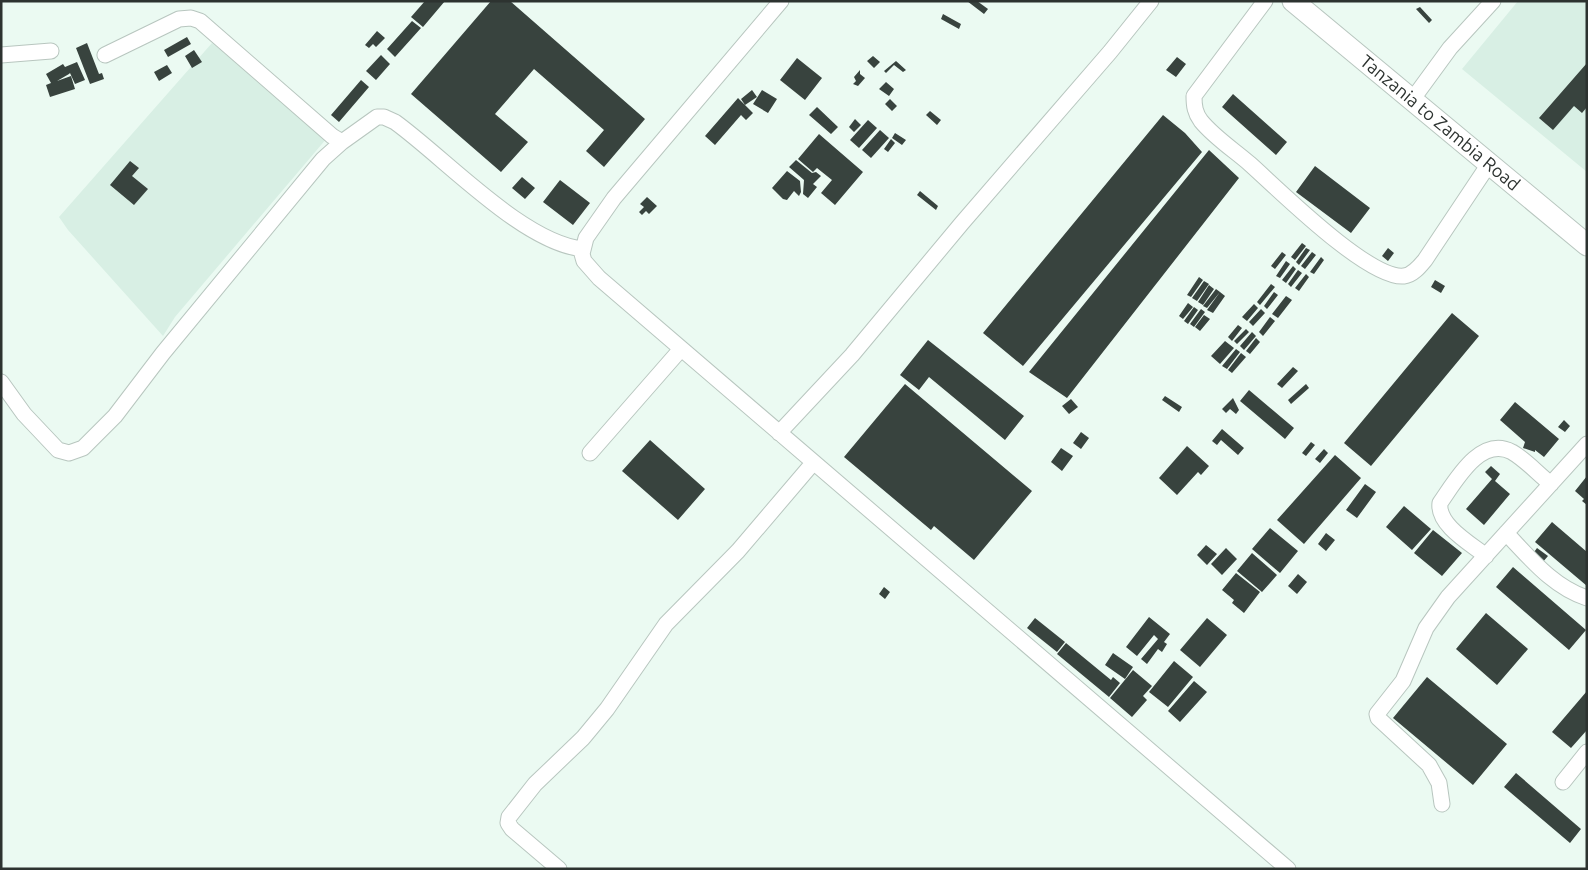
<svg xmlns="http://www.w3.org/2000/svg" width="1588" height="870" font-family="Ubuntu,sans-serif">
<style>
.built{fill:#d8efe4}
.building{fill:#38433e}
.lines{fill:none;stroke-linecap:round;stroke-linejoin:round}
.minor-casing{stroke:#b8c6bf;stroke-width:17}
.highway-casing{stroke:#b8c6bf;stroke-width:23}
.minor{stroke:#fff;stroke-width:15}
.highway{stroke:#fff;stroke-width:21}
.labels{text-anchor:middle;stroke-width:5;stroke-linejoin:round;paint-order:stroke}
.street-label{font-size:18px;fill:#2d3330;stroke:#fff}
</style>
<rect width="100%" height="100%" fill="#ebfaf2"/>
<!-- built -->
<path class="built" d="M1518 1H1587V172L1462 69Z
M212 43 327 138 175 317 163 336 68 230 59 217Z"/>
<!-- building -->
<path class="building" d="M425 1H445L423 27 411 17Z
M491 1H510L645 119 604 167 586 151 604 130 534 69 495 114 528 142 501 172 411 94Z
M967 1H977L988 9 984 14Z
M1420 7 1432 20 1429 23 1416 9Z
M943 14 961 24 959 29 941 19Z
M412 21 421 28 395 57 387 49Z
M377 31 385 38 376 47 373 44 369 48 365 45Z
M187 37 191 44 168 57 164 50Z
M87 43 99 74 102 73 104 79 90 84 76 48Z
M194 50 202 62 192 68 185 56Z
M381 55 390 64 376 80 366 71Z
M873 56 880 62 874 68 867 61Z
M1177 57 1186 64 1176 77 1166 70Z
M797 58 822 78 805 100 780 80Z
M896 61 906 70 903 72 894 65 886 73 884 71Z
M77 62 85 80 75 84 70 73 69 74 57 81 71 76 75 89 50 97 46 85 51 83 46 74 63 64 65 67Z
M1587 63V107L1582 113 1574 106 1553 130 1539 118Z
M167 65 172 73 159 81 154 72Z
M860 70V74L865 78 858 86 853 84 856 81 854 77Z
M361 80 369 87 339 122 331 115Z
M886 82 894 89 889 96 879 89Z
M752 90 757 97 745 105 741 99Z
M762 90 777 99 768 113 753 104Z
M1233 94 1287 142 1276 155 1222 107Z
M738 98 753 113 746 120 741 115 715 145 705 136Z
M890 99 897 106 892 111 885 104Z
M817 107 838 127 831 134 809 115Z
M930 111 941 120 937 125 926 115Z
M1163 115 1185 133 1202 152 1023 366 983 333Z
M855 119 861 125 854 132 849 127Z
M868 120 877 128 859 148 850 140Z
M880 130 889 138 871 158 862 150Z
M895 133 906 140 902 145 892 138Z
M819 134 863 172 835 205 821 193 832 180 817 168 813 172 798 159Z
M891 139 895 143 888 152 884 149Z
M1209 150 1239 178 1067 398 1029 372Z
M796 160 812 173 816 172 821 176 813 184 817 187 808 198 803 194 804 180 789 167Z
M130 161 139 168 132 176 148 189 134 205 110 185Z
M1315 166 1370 208 1351 233 1296 192Z
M787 171 800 181 801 192 799 196 794 191 787 200 783 199 772 188Z
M522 177 535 188 525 199 512 188Z
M560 180 590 203 573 225 543 202Z
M920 191 938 206 936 210 917 195Z
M647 197 657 206 649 214 646 211 642 215 639 212 644 207 640 204Z
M1302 243 1306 246 1295 260 1291 257Z
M1306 248 1310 250 1299 265 1296 262Z
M1388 248 1394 253 1388 261 1382 256Z
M1282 252 1286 255 1275 269 1271 266Z
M1312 252 1316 255 1305 269 1301 266Z
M1321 257 1324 260 1314 274 1310 272Z
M1286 261 1290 264 1280 278 1276 276Z
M1293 266 1296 269 1286 283 1282 280Z
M1298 270 1302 273 1291 287 1288 284Z
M1306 274 1309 277 1299 291 1295 288Z
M1199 277 1203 280 1191 297 1187 295Z
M1435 280 1445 286 1441 293 1431 287Z
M1204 281 1209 284 1197 301 1192 298Z
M1271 284 1275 287 1260 305 1257 302Z
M1209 285 1214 289 1203 305 1198 302Z
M1216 289 1220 292 1207 308 1203 306Z
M1220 292 1225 296 1213 313 1207 310Z
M1274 292 1278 295 1267 309 1264 306Z
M1286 296 1292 300 1278 318 1272 314Z
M1188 303 1193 307 1183 319 1179 316Z
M1254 304 1258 308 1247 321 1242 317Z
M1194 307 1198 310 1188 324 1184 321Z
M1201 309 1205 312 1194 327 1190 324Z
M1261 309 1265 313 1253 326 1249 322Z
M1452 313 1479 336 1371 466 1344 443Z
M1204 315 1210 319 1200 331 1195 327Z
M1270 317 1275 321 1263 336 1259 332Z
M1238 325 1242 328 1232 341 1228 337Z
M1246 329 1249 332 1237 344 1234 341Z
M1252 332 1256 336 1244 350 1240 346Z
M1256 338 1260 342 1250 354 1246 351Z
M928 340 1024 416 1005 440 929 377 919 390 900 375Z
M1225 341 1234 348 1220 364 1211 356Z
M1236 349 1240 352 1227 369 1222 366Z
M1241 353 1246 357 1232 373 1228 370Z
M1293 367 1298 371 1282 388 1277 384Z
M905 384 1032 491 974 560 934 526 931 530 844 457Z
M1306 384 1309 388 1291 404 1288 400Z
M1249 390 1294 428 1285 439 1240 401Z
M1165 396 1182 407 1179 412 1162 400Z
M1233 398 1239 410 1236 414 1230 409 1226 413 1222 409Z
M1071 399 1078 407 1069 414 1062 406Z
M1515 402 1559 439 1544 457 1535 450V452L1523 448 1525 442 1500 420Z
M1564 420 1570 426 1565 432 1558 427Z
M1222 429 1244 448 1238 455 1221 440 1217 445 1212 441Z
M1081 432 1089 438 1081 449 1073 443Z
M650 440 705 489 678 520 622 471Z
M1311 442 1315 445 1306 456 1302 453Z
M1187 446 1209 466 1201 475 1198 472 1177 495 1159 478Z
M1061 448 1073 456 1062 471 1051 462Z
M1324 449 1328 453 1320 463 1315 459Z
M1335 455 1361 478 1304 544 1277 520Z
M1491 466 1500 474 1495 481 1510 494 1484 525 1466 509 1492 479 1485 472Z
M1587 476V505L1582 501 1584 499 1575 491Z
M1365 484 1376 492 1357 518 1346 510Z
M1404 506 1431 529 1412 550 1386 527Z
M1552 522 1587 552V586L1535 542Z
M1270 528 1298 551 1280 573 1252 549Z
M1433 530 1462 553 1442 576 1414 553Z
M1326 533 1335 540 1326 551 1318 544Z
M1206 545 1217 554 1207 565 1197 555Z
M1226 548 1237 559 1222 575 1211 564Z
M1537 548 1548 556 1542 563 1532 555Z
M1252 553 1277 575 1262 592 1237 571Z
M1513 567 1586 630 1569 650 1496 587Z
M1236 573 1260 592 1244 613 1232 603 1234 600 1222 590Z
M1298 574 1307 582 1297 594 1288 586Z
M884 587 890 592 885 599 879 594Z
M1486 613 1528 649 1497 685 1456 649Z
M1149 617 1170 634 1164 642 1167 644 1162 652 1158 649 1147 664 1141 659 1158 639 1154 635 1137 656 1126 647Z
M1035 618 1065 642 1057 652 1027 628Z
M1207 618 1227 635 1200 667 1180 650Z
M1066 643 1111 680 1113 677 1120 683 1109 697 1057 654Z
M1113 653 1133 667 1125 679 1105 665Z
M1174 661 1193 677 1168 707 1149 692Z
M1133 670 1152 686 1143 696 1147 700 1132 717 1110 698Z
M1427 677 1507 744 1473 785 1393 718Z
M1194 681 1207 692 1180 722 1168 711Z
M1587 691V730L1571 748 1552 732Z
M1516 773 1581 829 1570 843 1504 787Z"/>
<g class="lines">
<defs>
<path id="minor" d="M781 1 614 198 586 238 582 254 584 261 599 278 1288 869
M1265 1 1194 96C1194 106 1195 113 1201 121 1215 138 1234 150 1250 164 1277 188 1369 280 1404 276 1413 275 1420 266 1425 260L1489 164
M1 55 51 51
M105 55 179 19 191 18 200 21 332 136 342 142
M1412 100 1450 48 1493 1
M1 382 24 414 58 450 69 453 83 448 115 416 163 353 323 159 342 142 377 117H384L395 122C445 158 523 243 583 249
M779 433 852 355 962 223 1110 52 1151 1
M590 453 681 349
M1506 533C1530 558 1553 587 1587 598
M1486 556C1471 544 1437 525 1440 503 1455 482 1480 435 1512 452 1526 460 1538 474 1551 484
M1563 782 1587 752
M1442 804 1439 783 1429 765 1378 718 1377 714 1403 681 1426 628 1448 597 1587 444
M559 869 512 829 508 823 509 817 535 784 583 738 607 709 666 624 738 551 813 463"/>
<g id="highway">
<path id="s1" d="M1293 1 1587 245"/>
</g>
</defs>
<!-- minor casing -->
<use href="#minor" class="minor-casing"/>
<!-- highway casing -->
<use href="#highway" class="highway-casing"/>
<!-- minor -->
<use href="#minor" class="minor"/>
<!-- highway -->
<use href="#highway" class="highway"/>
</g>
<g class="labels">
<!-- street labels -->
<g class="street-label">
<text dy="6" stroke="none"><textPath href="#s1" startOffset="191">Tanzania to Zambia Road</textPath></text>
</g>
</g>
<!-- border -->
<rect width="1588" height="870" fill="none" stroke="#2d3330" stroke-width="5"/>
</svg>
